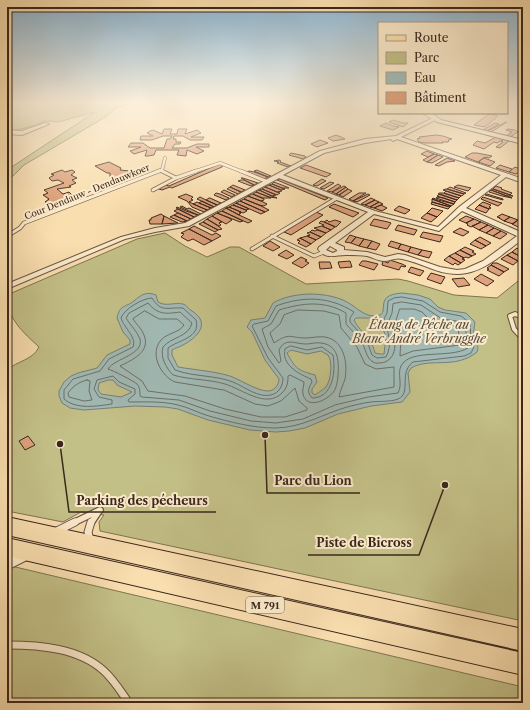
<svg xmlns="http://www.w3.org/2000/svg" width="530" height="710" font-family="'Libre Caslon Text',serif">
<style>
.green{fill:#c3c087;stroke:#7f7452}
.water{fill:#a1bab5;stroke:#787f78;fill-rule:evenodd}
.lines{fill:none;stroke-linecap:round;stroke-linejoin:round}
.shore{stroke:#6e7068;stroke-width:1}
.building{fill:#dea27c;stroke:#3b271c}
.lane-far4-casing{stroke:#6a5541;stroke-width:3.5}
.lane-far3-casing{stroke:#6a5541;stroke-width:4.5}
.lane-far2-casing{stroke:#6a5541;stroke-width:6}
.lane-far1-casing{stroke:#6a5541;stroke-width:8}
.lane-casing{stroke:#6a5541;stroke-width:9}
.street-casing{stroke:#6a5541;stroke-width:2}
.secondary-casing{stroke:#3b271c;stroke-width:2}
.primary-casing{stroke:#3b271c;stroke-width:2}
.lane-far4{stroke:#fbeacb;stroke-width:2.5}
.lane-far3{stroke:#fbeacb;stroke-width:3}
.lane-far2{stroke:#fbeacb;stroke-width:4}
.lane-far1{stroke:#fbeacb;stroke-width:5.5}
.lane{stroke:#fbeacb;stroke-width:7}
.street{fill:#fbeacb;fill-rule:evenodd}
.secondary{fill:#fbeacb;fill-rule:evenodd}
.primary{fill:#f9deaf;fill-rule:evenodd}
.labels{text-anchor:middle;stroke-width:4;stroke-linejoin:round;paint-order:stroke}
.far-street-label{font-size:9px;fill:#3b271c;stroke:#fbeacb}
.shield{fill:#fbeacb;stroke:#756250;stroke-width:1}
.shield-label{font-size:10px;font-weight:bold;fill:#3b271c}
.water-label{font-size:12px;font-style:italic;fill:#544c42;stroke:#fbeacb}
.leader{fill:none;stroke:#3b271c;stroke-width:1.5}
.callout-dot{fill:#3b271c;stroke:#fbeacb;stroke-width:1.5}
.callout-label{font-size:12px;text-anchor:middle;font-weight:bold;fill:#3b271c;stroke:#fbeacb;stroke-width:4;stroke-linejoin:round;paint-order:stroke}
</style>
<rect width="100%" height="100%" fill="#f9deaf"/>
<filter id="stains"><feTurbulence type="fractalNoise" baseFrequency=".005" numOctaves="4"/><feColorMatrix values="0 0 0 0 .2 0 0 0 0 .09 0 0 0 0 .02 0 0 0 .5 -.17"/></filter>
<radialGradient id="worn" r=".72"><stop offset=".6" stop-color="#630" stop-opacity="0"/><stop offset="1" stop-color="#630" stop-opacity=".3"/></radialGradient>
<!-- green -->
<path class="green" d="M7 102H137L116 108 107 116 24 165 7 182V170L95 112 58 122 50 121H44L37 125 17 130 7 129Z
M165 233 185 246 207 257 230 247H239L306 284 398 279 408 281 454 295 497 298 523 277V621L100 531 99 522 104 515 81 512 63 522 7 511V370C17 361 33 360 39 347 23 332 7 319 7 295L137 239Z
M7 565 523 687V703H7Z"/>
<!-- water -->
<path class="water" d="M402 293 418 295 430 299 438 307 445 310 466 313 475 322C474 328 473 334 475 339 477 345 479 346 477 352 455 370 430 357 411 368L408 373 410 392 402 402 371 406 338 414 305 428 289 431 276 432 250 430 208 420 178 409 165 407 135 406 84 410 70 408 62 403 59 396V391L64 382 71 376 78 373 97 368 107 355 130 344V340L123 332 117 318C120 304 125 308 134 301 141 295 146 291 156 295L158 302C166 307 174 302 183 304 187 305 188 309 192 311 211 323 198 337 183 345 180 347 175 348 172 350V355L178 367C195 370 213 371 230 376 241 380 257 391 268 391 274 391 279 385 279 379L265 360 252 332 247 327 251 320 265 318 273 303C292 292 324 291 345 301 354 305 363 316 374 316 394 316 370 295 402 293ZM356 318H370L380 321 386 337 384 354H380L375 353C370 334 360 333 354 320ZM291 350 307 354 321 351 328 355C333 362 331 380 326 387 323 390 319 392 315 395L312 393V389L317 382 315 375C297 370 296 369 287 353ZM108 380H113L117 385 132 392 121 397 101 394 98 390 99 383Z"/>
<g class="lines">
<!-- shore -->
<path class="shore" d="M402 297 423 301 440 312 461 316 470 323 471 340 474 347 471 353 464 356 413 362C398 373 412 393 398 399 391 402 379 401 371 402 363 403 355 405 347 407 323 414 301 428 275 428 253 428 230 422 209 416 198 413 188 407 178 405 162 401 145 402 129 402L128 400 135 394V389L119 382 113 376 97 380 94 389 99 397 112 400V404C97 406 77 410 64 399V390L73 379 100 371 109 359 133 347C137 337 124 328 121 318 124 309 143 298 152 298 161 313 168 307 183 308L196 320C201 338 178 340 168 348V358L175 370C194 377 215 375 233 382 245 387 258 398 271 395 279 393 283 386 283 378L268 358 252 326 254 324 268 321 276 306C303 296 329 296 354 312L350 318V322L367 341 372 355 377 358 386 357C393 344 388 332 384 319L387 313 388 301 394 298Z
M402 302 421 305 442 319 463 322 465 324 468 348C450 359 410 348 401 366 397 374 403 384 398 393L368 397 335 405 303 419 276 423 251 421 210 411 179 400 142 397 140 396C140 392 140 387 137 384 132 380 114 371 108 369 115 358 144 355 140 339 137 331 130 325 126 318L129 313 148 303C158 315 166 314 180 312L192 323C189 337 171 337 163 347 160 357 166 368 173 375 190 380 208 379 225 384 242 389 266 409 282 393 287 388 288 383 288 376L290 375 304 382C304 386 302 390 303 394 306 407 320 403 328 397 336 392 337 385 338 376 339 362 339 345 321 343 316 342 311 344 306 344 295 344 285 337 279 350L281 361 279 363 268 347 262 329 271 324 279 310C302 303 324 300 346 313V324C351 330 358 336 362 343 366 349 366 358 373 362 376 364 381 363 385 362 401 355 394 332 389 320L392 313 393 304Z
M400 309H414L422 312 429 319 439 324 458 327 460 345 413 351 400 356 401 335 396 321Z
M298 310 324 311 339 315 341 328 357 347 365 364 376 369 394 367V387L339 397C340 391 343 385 345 379 348 363 344 340 325 337 318 336 312 338 306 338 290 338 290 332 274 343L270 333 280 324 284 315Z
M145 311 159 319H177L184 325C179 333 167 333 161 340 149 354 161 376 175 382L224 390 255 404 268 406 281 401 295 388 299 401 307 408V410L285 417H261L225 409 185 396 148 391 142 381 120 366C132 360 151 352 144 335 142 329 136 324 133 319Z
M291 346 307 350 322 347 333 355C336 371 333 398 312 398 307 392 308 389 312 382L311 379C299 374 281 365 285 349Z
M87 380 90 381 89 391 92 400 84 401 69 397 68 393C73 386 79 382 87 380Z"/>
</g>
<!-- building -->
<path class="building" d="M489 114 498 116 485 127 474 125Z
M393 120 403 123H408L403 127 389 122Z
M506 122H507L491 132 487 131Z
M386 123 393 126 399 127 393 130 380 126Z
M495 123 499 124 487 131 483 130Z
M164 129H172L170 134H177L178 129H187L185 134 197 130 201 133 191 137H204L202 140H190L183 136H174L173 139H176V142H181L180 144H175L172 148H187L197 144H209V147H196L204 151 197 154 187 150 186 156 177 155 179 150H156L154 155 148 156H145L147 150 134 154 130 151 141 147H128L131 143H143L150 148H164L167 139H170L172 136H163L152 140H140L141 136H153L147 133 150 131 153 130 162 134Z
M508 129 515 130 518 132 510 137 506 136 512 132 506 130Z
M336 135 341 137 345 139 333 141 328 138Z
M436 135 443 136 452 139 448 140 449 141 448 142H442L443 143H424L419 142 417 139 420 138 419 137Z
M496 137 504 139 497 143 494 142 484 149 473 145 477 141 485 143Z
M504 139 510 140 500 148 496 147 503 142 501 141Z
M320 140 328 143 317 147 311 144Z
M427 151 434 154 428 157 421 154Z
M291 153 305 156 306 157 303 159 289 155Z
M472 153H477L492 156 489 158 485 157 478 162 465 157Z
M434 154 438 155 427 162 423 160Z
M438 155 443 157 432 163 427 162Z
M447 158 455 161 447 162 439 166 435 165Z
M484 158 495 162 490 166 478 162Z
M279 160 281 161 280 162 291 166 288 167 277 163 279 162 274 161Z
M109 162 121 168 120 170 130 171 131 173 121 176 120 178 112 179 110 177V173H107L95 166Z
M219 164 223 165 222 167 172 188 170 187 162 190 159 189 166 185 169 186Z
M306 165 331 174 326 177 300 168Z
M500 165 512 169 509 172 496 168Z
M515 167 523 170 516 174 509 172Z
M62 170 65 172 72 170 75 172 71 175 77 178 72 180 76 183 69 186 71 187 57 189 63 194 69 192 72 195 68 198 70 200 59 204 56 203 48 204 45 202 49 199 43 195 48 193 44 190 64 183 58 180 52 181 49 178 54 175 51 174Z
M257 170 259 171 271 176 268 177 254 171Z
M249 171 254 172 268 177 264 179 247 172Z
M241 178H243L258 183 254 185Z
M280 179 328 198 325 200 277 180Z
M322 179 326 181 317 186 313 185Z
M241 180H244L254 185 251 186 238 181Z
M274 182 287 187 289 188H282L272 184Z
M330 182 334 183 324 189 320 188Z
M272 184 282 188 285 189 281 190 269 185Z
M338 184 341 186 332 192 327 191Z
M233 185 245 190 241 192 230 187Z
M269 185 281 190 282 191 277 192 265 187Z
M458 185 471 188 468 191 454 187Z
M344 186 346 187 336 194 332 192Z
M496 186 502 188 501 189 512 193 510 195 493 189Z
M230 187 241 192 238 194 227 189Z
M265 187 277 192 280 193 277 195 262 189Z
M346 187 348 189 339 195 336 194Z
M450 187 466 193 464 194 447 189Z
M262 189 276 195 272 196 259 190Z
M348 189 352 191 343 197 339 195Z
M446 189H447L464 194 462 196 443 190Z
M493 189 510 195 513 196H507L491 190Z
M224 190 235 195 232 197 221 192Z
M259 190 272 196 277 198 269 197 256 192Z
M491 190 507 196 512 198 502 196 489 192Z
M446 191 461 196 459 198 444 193Z
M256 192 269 197 271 198H263L253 194Z
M216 193 220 194 229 198 226 200 214 195Z
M359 193H366L353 201 349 199Z
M439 193H443L459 198 457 200 438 194Z
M186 194 193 197 191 199 193 200 189 202 207 210 204 212 192 207 187 201 178 197Z
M252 194 264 199V200L261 201 248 196Z
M368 194 370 195 357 202 353 201Z
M440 194 457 200 455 202 437 196Z
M487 194 503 199V200L485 195Z
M248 196 261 201 267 204 264 206 259 205 244 199Z
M200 197 206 200 217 205 214 207 197 199Z
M437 197 444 198 455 202 454 204 436 198Z
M483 197 498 202 502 203 498 206 481 199Z
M209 198H210L221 203 217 205 206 200Z
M371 198 375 200 365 205 361 204Z
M433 198 438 200 454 204 451 206 432 199Z
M244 199 259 205 269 210 265 212 240 201Z
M432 199 451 206 450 207 432 202Z
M375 200 379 202 370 207 365 205Z
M202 201 214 207 211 208 199 203Z
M240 201 265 212 261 214 236 203Z
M197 202 199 203 211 208 207 210 193 204Z
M379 202 383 204 374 208 370 207Z
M432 202 450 207 448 209 431 204Z
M483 202 491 205 489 207 491 208 489 209 479 205Z
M236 203 249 209 246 210 233 205Z
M334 204 359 213 353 217 329 207Z
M233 205 246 210 247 211 243 213 229 207Z
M381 205 387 208 382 211 374 208Z
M479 205 489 209 486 213 475 209Z
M182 206 187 209 189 208 201 214 198 215 180 207Z
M399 206 410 210 405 214 394 210Z
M177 207 186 211 198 215 194 217 176 208Z
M229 207 241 212 239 213H241L239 215 226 208Z
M226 208 239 215 252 221 248 223 222 211Z
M432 208 443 211 437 217 427 213Z
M178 209 194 217 191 219 174 211Z
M222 211 243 221 240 222 217 213Z
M316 212 323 215 291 235 284 232Z
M178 213 191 219 187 221 174 215Z
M217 213 229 218 232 220 226 224 212 216Z
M427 213 437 217 431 222 421 218Z
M161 214 164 216 162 224H150L149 220H151V218Z
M502 214 510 217 504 221 499 218H500L497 217Z
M174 215 187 221 182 222 170 217Z
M164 216 178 223 162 224Z
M212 216 222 222 219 223 221 225 219 226 207 219Z
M466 216 474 219 466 223 459 220Z
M510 217 518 220 513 224 504 221Z
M207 219 218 226 222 229 218 230 203 222Z
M374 219 388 222 391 223 387 229 370 225Z
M474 219 481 222 471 227 467 225 468 224 466 223Z
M327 220 329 222 335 220 341 222 336 227 324 222Z
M518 220 523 223V226L518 227 512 224Z
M321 221 324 222 335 227 331 230 322 226 324 225 319 223Z
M203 222 218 230 215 232 199 224Z
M481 222 488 225 479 230 472 226Z
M398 225 417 230 414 235 395 230Z
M488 225 494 228 486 233 479 230Z
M194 226 212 235 216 233 221 236 212 241 189 229Z
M322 226 331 230 326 233 314 228Z
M460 228 469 232 463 236 453 232Z
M494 228 501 231 493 236 486 233Z
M189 229 212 241 204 245 193 239 188 241 181 237 184 234 181 233Z
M312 230 315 231 317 230 326 233 321 237 310 232Z
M501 231 507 234 500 239 493 236Z
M310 232 321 237 316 240 307 236 310 235 307 233Z
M423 232 443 236 440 242 420 237Z
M350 235 356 237 351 243 345 242Z
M307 236 316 240 311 244 300 238Z
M356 237 364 239 359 246 351 243Z
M480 237 491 243 486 246 475 240Z
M300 238 311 244 306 247 298 243 300 241 297 240Z
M364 239 372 241 367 248 359 246Z
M475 240 486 246 481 249 470 244Z
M270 241 280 247 273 251 263 246Z
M372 241 380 244 376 250 367 248Z
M391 241 401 244 398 249 388 246Z
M401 244 411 247 408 252 398 249Z
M411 247 422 250 418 255 408 252Z
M465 247 474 251 472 252 476 254 472 256 460 250Z
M517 248 523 252V258L512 252Z
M286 250 294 255 287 259 278 255Z
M422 250 432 252 429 258 418 255Z
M460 250 472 256 468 258 466 257 464 258 455 253Z
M512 252 523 258 518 261 507 255Z
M455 253 464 258 462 259 465 260 461 263 449 256Z
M507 255 518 261 513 265 501 259Z
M449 256 461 263 458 265 455 263 453 265 444 260Z
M301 257 307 260 305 261 309 263 302 268 292 263Z
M390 260 402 264 406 266 405 267 401 266 399 270 382 265 383 261 388 263Z
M350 261 352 267 340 268 338 262Z
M362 261H366L378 264 374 270 359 265Z
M319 262H330L332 268 320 269Z
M493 263H497L509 269 504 272 491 265Z
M491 265 504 272 499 276 487 270 489 269 487 268Z
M411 267 424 271 420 276 408 272Z
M431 273 445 277 441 284 427 279Z
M481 274 494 281 487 286 474 279Z
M464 278 470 285 458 287 452 279Z
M28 436 35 445 25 450 19 441Z"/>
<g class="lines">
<defs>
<path id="lane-far4" d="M160 170 164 172
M156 172 162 170 165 158
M193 172 220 163 243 172"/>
<path id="lane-far3" d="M162 171 176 178 196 171
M241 171 268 182
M153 190 176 178
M7 236 20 228 24 223 159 171
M272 236 314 256 324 252
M252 249 337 198"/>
<path id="lane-far2" d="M523 317 515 314 510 316 514 329 523 339"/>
<path id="lane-far1" d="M73 523 100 510
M91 523 99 511"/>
<path id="lane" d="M57 531 75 522
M90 540 88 532 91 522
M7 645C40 645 79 648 104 671 114 680 121 692 129 703"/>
<path id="street" d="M433 118 437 119 401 137 523 179V183L506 177 466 208 523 233V239C506 251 488 269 467 273 442 278 424 263 402 259 396 257 390 261 384 261 378 261 372 257 367 256 361 255 354 255 348 255 337 254 326 261 318 249L319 247 368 212 279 178 189 226 155 232 125 239 7 289V284L121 237 155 228 185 223 320 151 365 139 396 136ZM391 139 393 141 397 139 501 175 459 207 438 227 375 211 283 175 324 153 365 143ZM462 211 517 236 483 261 465 269 457 270 440 267 405 255 398 254 385 257 367 252 344 250V247L335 243 374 214 439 231ZM330 246 337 250V251L333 253 326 250Z
M45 123 49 124 22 135 7 134V130L22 131Z
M27 548 31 550 33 554 31 558 7 570V557Z"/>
<path id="secondary" d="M375 102H379V104L376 103Z
M422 113 433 114 441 120 523 140V144L437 122Z"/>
<path id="primary" d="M7 517 523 629V651L7 535Z
M7 538 523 653V675L7 556Z"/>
</defs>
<!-- lane-far4 casing -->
<use href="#lane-far4" class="lane-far4-casing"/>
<!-- lane-far3 casing -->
<use href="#lane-far3" class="lane-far3-casing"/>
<!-- lane-far2 casing -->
<use href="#lane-far2" class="lane-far2-casing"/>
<!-- lane-far1 casing -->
<use href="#lane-far1" class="lane-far1-casing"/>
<!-- lane casing -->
<use href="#lane" class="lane-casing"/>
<!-- street casing -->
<use href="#street" class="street-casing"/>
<!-- secondary casing -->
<use href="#secondary" class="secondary-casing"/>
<!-- primary casing -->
<use href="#primary" class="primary-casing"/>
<!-- lane-far4 -->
<use href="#lane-far4" class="lane-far4"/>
<!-- lane-far3 -->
<use href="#lane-far3" class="lane-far3"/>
<!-- lane-far2 -->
<use href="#lane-far2" class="lane-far2"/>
<!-- lane-far1 -->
<use href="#lane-far1" class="lane-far1"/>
<!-- lane -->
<use href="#lane" class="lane"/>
<!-- street -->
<use href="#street" class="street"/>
<!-- secondary -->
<use href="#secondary" class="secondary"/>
<!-- primary -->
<use href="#primary" class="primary"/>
</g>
<!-- sky -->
<linearGradient id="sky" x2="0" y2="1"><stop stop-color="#8bb6d4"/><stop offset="0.51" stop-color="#fcf0db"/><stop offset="1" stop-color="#fcf0db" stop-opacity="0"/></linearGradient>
<rect width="530" height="201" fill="url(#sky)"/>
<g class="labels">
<!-- far-street labels -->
<g class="far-street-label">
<text transform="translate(87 192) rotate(-22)" y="3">Cour Dendauw - Dendauwkoer</text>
</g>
<!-- shield labels -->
<rect class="shield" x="246" y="597" width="38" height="16" rx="3"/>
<g class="shield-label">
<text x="265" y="609">M 791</text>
</g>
<!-- water labels -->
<g class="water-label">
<text x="419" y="329">Étang de Pêche au<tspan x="419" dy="14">Blanc André Verbrugghe</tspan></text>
</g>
</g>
<!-- callouts -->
<path class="leader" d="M265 435L267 493H360M60 444L69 512H216M445 485L419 555H308"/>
<g class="callout-dot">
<circle cx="265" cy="435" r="4"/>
<circle cx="60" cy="444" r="4"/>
<circle cx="445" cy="485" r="4"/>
</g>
<g class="callout-label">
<text x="313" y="485">Parc du Lion</text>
<text x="142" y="505">Parking des pécheurs</text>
<text x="364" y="547">Piste de Bicross</text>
</g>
<!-- margin -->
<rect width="530" height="710" fill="none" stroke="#f9deaf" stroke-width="24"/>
<rect x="8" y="8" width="514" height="694" fill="none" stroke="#3b271c" stroke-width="2"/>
<rect x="12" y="12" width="506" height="686" fill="none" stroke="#3b271c"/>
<!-- legend -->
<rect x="378" y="22" width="130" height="92" fill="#fbeacb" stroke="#ae9c85"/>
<rect x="386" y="35" width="20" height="6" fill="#f9deaf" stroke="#ae9c85"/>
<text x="414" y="42" font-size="12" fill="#3b271c">Route</text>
<rect x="386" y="52" width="20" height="12" fill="#c3c087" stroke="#ae9c85"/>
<text x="414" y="62" font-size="12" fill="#3b271c">Parc</text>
<rect x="386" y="72" width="20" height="12" fill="#a1bab5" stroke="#ae9c85"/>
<text x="414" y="82" font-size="12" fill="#3b271c">Eau</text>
<rect x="386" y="92" width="20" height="12" fill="#dea27c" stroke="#ae9c85"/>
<text x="414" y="102" font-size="12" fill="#3b271c">Bâtiment</text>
<rect width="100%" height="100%" filter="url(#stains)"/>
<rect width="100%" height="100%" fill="url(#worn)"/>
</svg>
